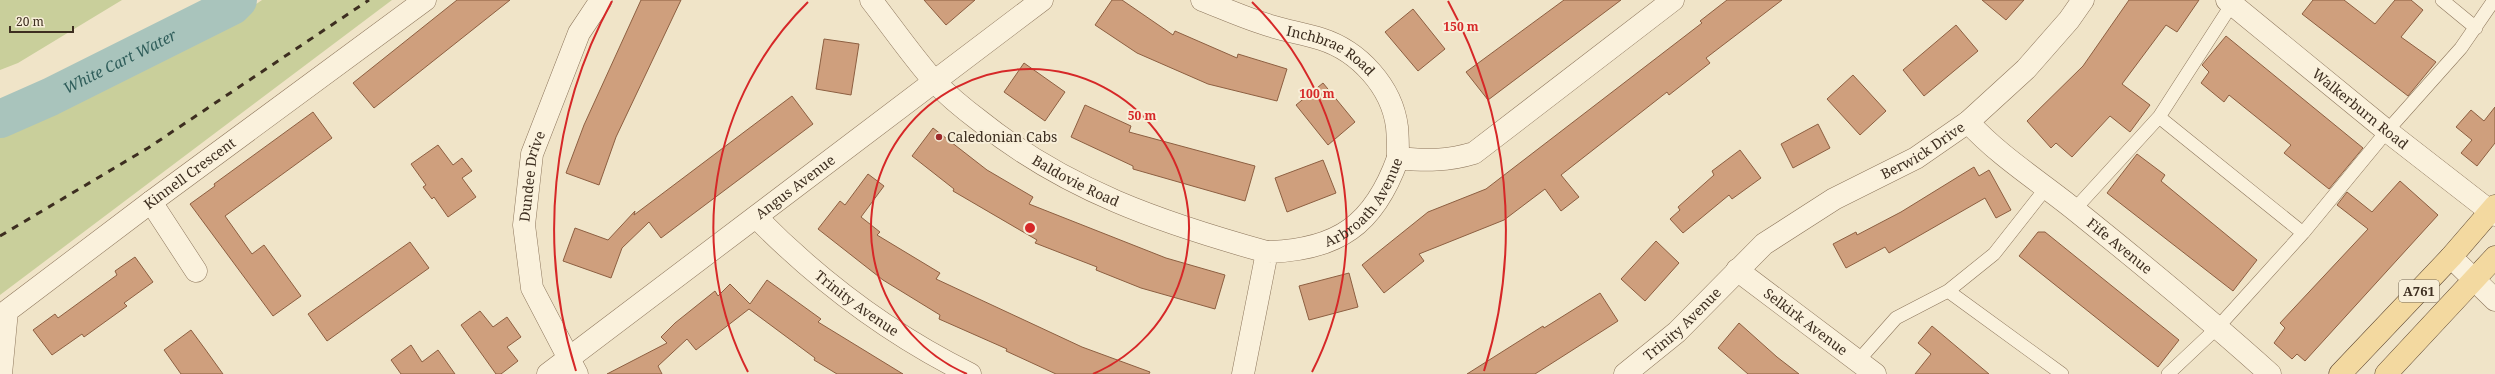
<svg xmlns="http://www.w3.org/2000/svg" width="2495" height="374" font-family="'Noto Serif',serif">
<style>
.green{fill:#c9cf9b}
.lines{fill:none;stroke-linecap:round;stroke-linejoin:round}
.river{stroke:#a9c4bc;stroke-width:38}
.building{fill:#cf9f7d;stroke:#8d5f41}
.service-casing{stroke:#8d765c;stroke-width:14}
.minor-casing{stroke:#8d765c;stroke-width:23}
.primary-casing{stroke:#5b4430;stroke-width:23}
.service{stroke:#faf1dc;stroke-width:13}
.minor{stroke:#faf1dc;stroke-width:22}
.primary{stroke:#f3d9a0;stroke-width:22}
.rail{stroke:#3d2e20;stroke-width:3;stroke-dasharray:7 7;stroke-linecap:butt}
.ring{fill:none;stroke:#d62828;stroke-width:2}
.poi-dot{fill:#9e2a2b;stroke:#f7eed8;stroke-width:1.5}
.labels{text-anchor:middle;stroke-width:4;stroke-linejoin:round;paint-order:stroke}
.shield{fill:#f7eed8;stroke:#756857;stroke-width:1}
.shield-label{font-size:13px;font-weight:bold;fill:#3d2e20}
.street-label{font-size:14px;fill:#3d2e20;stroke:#f7eed8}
.poi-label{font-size:14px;fill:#3d2e20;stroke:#f7eed8;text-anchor:start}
.water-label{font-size:15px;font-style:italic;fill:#2f5d5a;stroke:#f7eed8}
.centre{fill:#d62828;stroke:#f7eed8;stroke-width:2}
.ring-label{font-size:12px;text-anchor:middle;font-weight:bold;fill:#d62828;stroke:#f7eed8;stroke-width:4;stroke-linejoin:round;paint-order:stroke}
</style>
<rect width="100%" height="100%" fill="#f0e4c8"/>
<!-- green -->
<path class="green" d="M0 0H122L18 63 0 70Z
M262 0H392L0 295V130L232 21Z"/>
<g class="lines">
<!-- river -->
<path class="river" id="s1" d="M0 119 50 97 232 6 238 0"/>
</g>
<!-- building -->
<path class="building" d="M457 0H510L374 108 353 83Z
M641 0H681L616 137 599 185 566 173 584 125Z
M924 0H975L946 25Z
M1112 0H1122L1173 35 1175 31 1237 58 1238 54 1287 69 1277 101 1208 84 1137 53 1095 25Z
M1564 0H1621L1488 100 1466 72Z
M1727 0H1782L1706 58 1710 63 1669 95 1667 92 1561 175 1579 197 1561 211 1545 189 1504 220 1419 254 1424 261 1384 293 1362 265 1428 212 1486 189 1702 23 1700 21Z
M1982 0H2024L2006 20Z
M2129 0H2199L2177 32 2166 25 2122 84 2150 105 2130 132 2110 116 2072 157 2056 143 2051 148 2027 121 2083 66Z
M2313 0H2344L2375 24 2395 0H2411L2423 10 2401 37 2436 62 2408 96 2302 14Z
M1413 9 1445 49 1418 71 1385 32Z
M1956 25 1978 51 1924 96 1903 70Z
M2226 36 2363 148 2329 189 2284 153 2291 145 2229 95 2224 102 2201 83 2209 72 2202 65Z
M824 39 859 44 851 95 816 89Z
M1024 63 1065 92 1045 121 1004 92Z
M1853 75 1886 111 1860 135 1827 99Z
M1323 83 1355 122 1328 145 1296 105Z
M792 96 813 124 661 238 649 222 622 248 611 278 563 261 575 228 608 240 635 211 634 215Z
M1085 105 1131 126 1129 132 1255 166 1245 201 1133 169V166L1071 137Z
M2495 107V143L2477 166 2461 153 2472 140 2456 127 2471 110 2484 121Z
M313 112 332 138 225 216 252 254 264 245 301 296 273 316 190 204 215 186 214 184Z
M1818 124 1830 148 1793 168 1781 144Z
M933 128 987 170 1033 197 1029 204 1166 258 1225 275 1215 309 1141 288 1096 270 1097 267 1035 243 1037 240 953 191 954 189 912 156Z
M438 145 453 165 462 158 472 171 462 178 476 197 448 217 434 197 432 199 423 187 426 185 411 164Z
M1740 150 1761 178 1732 199 1729 195 1683 233 1670 219 1680 210 1678 207 1714 175 1712 171Z
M2137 154 2165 175 2161 181 2257 260 2233 291 2107 193Z
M1323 160 1336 193 1287 212 1275 178Z
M1974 167 1979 176 1989 170 2011 210 1996 218 1985 198 1889 253 1885 247 1846 268 1833 244 1856 232 1857 235 1901 212Z
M868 174 884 186 861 217 880 232 877 235 940 273 936 279 1082 347 1150 372 1149 374H1056L1006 351 1007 349 939 319 940 315 883 280 818 229 840 201 845 205Z
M2400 181 2438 215 2305 361 2297 354 2292 359 2274 343 2285 328 2280 323 2368 229 2337 205 2347 192 2372 212Z
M2038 232H2045L2179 340 2158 367 2019 256Z
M1656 241 1679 263 1645 301 1621 279Z
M410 242 429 268 327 341 308 314Z
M135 257 153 282 124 303 127 306 84 337 82 334 52 355 33 330 55 314 58 318 117 275 115 271Z
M1349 273 1358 307 1309 320 1299 286Z
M767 280 821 319 818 322 903 374H837L814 360 815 358 749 309 696 350 687 339 658 366 662 374H607L667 343 661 337 675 323 715 291 718 296 730 284 750 304Z
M1600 293 1618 321 1535 374H1467L1543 326 1544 328Z
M480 311 493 327 507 317 521 337 507 347 518 361 501 374H496L461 325Z
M1739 323 1777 357 1799 374H1748L1718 348Z
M1932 326 1989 374H1915L1931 354 1918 343Z
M191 330 205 349 223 374H181L164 350Z
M411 345 422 362 438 350 455 374H401L391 360Z"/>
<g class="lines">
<defs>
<path id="service" d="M2442 0 2476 28
M2159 117 2303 233
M2074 210 2159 117 2232 4
M1948 291 2062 374
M1858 361 1896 318 1948 291 1994 254 2046 188
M2168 374 2218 327 2303 233 2387 131 2461 48 2494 0"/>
<g id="minor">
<path id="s2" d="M871 0C892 27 912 56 934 81 948 96 964 109 980 121 1066 190 1162 223 1267 252"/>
<path id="s3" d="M1202 0C1225 9 1247 19 1271 26 1287 31 1305 34 1321 39 1359 51 1392 87 1397 127 1398 137 1398 148 1398 158"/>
<path id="s4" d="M2227 0 2387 131 2495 215"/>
<path id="s5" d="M1968 122C1999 156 2039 181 2075 210 2141 263 2207 317 2270 374"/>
<path d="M151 202 196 271"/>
<path id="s6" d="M756 217C818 280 891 335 970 374"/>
<path d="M2451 257 2495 300"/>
<path id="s7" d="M1737 270 1875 374"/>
<path id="s8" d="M1 374 7 311 151 202 425 0"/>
<path id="s9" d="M548 374 1042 0"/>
<path id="s10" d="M577 374 532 288 524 225 532 154 579 33 601 0"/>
<path id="s11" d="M1243 374 1267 252C1338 250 1374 225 1398 158 1425 161 1448 161 1474 153L1673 0"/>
<path id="s12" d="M1625 374 1677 332 1764 244 1834 199 1916 158 1968 122 2026 69 2069 20 2083 0"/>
</g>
<path id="primary" d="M2340 374 2451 257 2495 206
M2386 374 2495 257"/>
</defs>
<!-- service casing -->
<use href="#service" class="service-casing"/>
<!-- minor casing -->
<use href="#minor" class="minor-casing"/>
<!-- primary casing -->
<use href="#primary" class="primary-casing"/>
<!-- service -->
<use href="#service" class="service"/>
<!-- minor -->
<use href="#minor" class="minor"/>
<!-- primary -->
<use href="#primary" class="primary"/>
<!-- rail -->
<path class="rail" d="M0 236 148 148 369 0"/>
</g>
<!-- distance rings -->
<g class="ring">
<path d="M967 374A159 159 0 1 1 1093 374"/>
<path d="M748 372A317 317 0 0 1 808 2M1252 2A317 317 0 0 1 1312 372"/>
<path d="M576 371A476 476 0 0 1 612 1M1448 1A476 476 0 0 1 1484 371"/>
</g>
<!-- markers -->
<circle class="poi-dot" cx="939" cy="137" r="4"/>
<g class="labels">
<!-- shield labels -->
<rect class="shield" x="2399" y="280" width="40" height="22" rx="3"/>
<g class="shield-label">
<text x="2419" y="296">A761</text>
</g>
<!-- street labels -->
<g class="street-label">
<text dy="5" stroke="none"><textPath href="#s3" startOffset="139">Inchbrae Road</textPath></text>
<text dy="5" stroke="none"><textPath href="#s4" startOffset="172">Walkerburn Road</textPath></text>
<text dy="5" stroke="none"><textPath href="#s12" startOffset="375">Berwick Drive</textPath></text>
<text dy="5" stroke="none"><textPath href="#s8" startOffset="292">Kinnell Crescent</textPath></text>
<text dy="5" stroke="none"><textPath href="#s10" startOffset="210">Dundee Drive</textPath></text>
<text dy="5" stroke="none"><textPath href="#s2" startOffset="277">Baldovie Road</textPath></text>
<text dy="5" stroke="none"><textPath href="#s9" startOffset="310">Angus Avenue</textPath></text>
<text dy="5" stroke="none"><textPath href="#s11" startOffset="241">Arbroath Avenue</textPath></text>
<text dy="5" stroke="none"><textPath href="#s5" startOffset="196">Fife Avenue</textPath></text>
<text dy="5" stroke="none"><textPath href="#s6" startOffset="133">Trinity Avenue</textPath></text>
<text dy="5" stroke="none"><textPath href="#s7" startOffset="86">Selkirk Avenue</textPath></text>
<text dy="5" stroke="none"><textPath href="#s12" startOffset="76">Trinity Avenue</textPath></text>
</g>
<!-- poi labels -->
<g class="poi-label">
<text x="947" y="142">Caledonian Cabs</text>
</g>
<!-- water labels -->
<g class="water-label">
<text dy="5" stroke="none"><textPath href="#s1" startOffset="133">White Cart Water</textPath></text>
</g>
</g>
<circle cx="1030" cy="228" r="6" class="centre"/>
<g class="ring-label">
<text x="1461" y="31">150 m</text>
<text x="1317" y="98">100 m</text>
<text x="1142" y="120">50 m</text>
</g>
<!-- scale -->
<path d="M10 26v6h63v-6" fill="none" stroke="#3d2e20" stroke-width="2"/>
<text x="16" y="26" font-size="12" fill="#3d2e20" stroke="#f7eed8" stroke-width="3" paint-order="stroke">20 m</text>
</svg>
